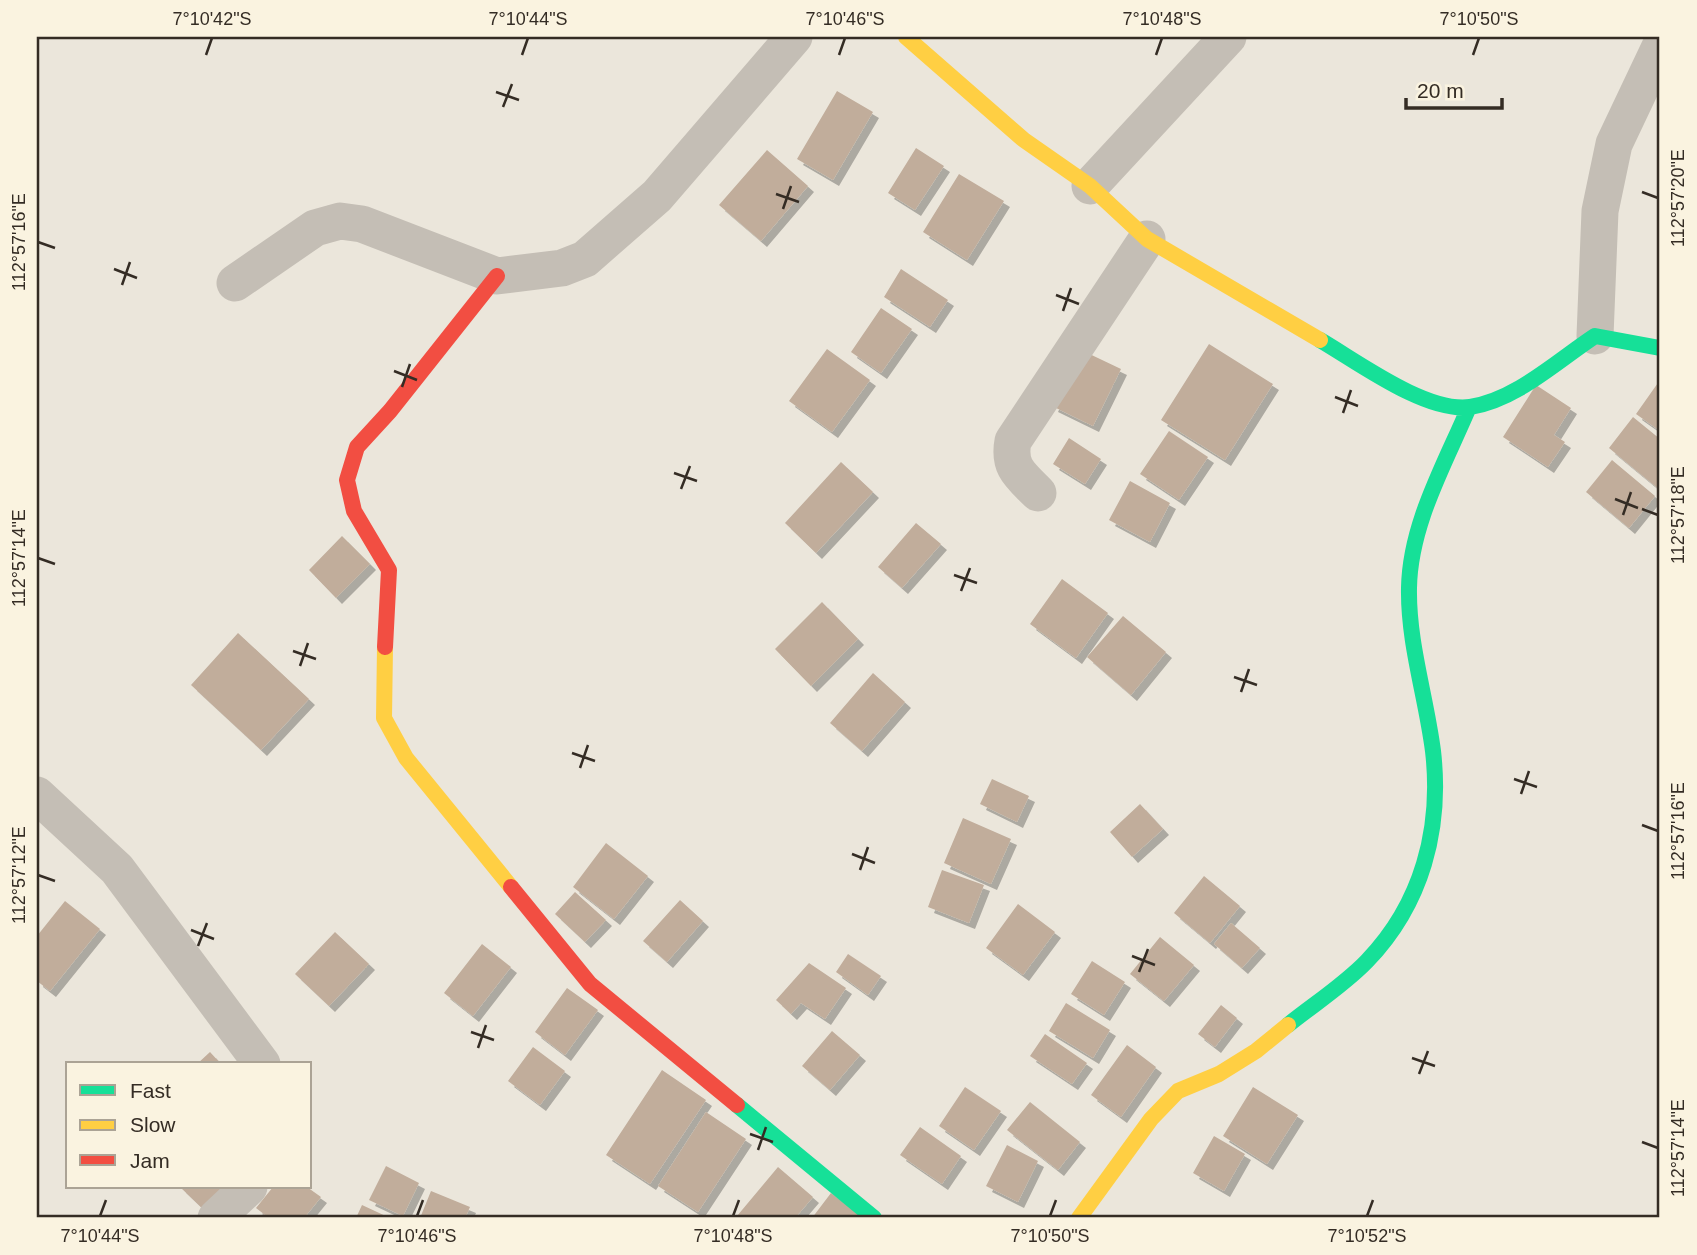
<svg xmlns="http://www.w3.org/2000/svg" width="1697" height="1255" font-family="Helvetica,sans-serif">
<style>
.building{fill:#c1ad9b;filter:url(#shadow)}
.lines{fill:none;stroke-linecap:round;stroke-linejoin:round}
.street{stroke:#c4beb5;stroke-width:37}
.fast{stroke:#16e098;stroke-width:16}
.slow{stroke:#ffcf43;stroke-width:16}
.jam{stroke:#f24e42;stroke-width:16}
.ticks{fill:none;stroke:#342c24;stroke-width:2.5}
.neatline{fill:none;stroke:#342c24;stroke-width:2.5}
.ticks-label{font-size:18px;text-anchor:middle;fill:#342c24}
</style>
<defs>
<filter id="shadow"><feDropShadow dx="6" dy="6" stdDeviation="0" flood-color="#0004"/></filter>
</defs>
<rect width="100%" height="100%" fill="#ebe6db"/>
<!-- building -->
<path class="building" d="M837 91 873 112 833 180 797 159Z
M916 148 944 166 915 210 888 193Z
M767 150 808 186 761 241 719 205Z
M959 174 1004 201 967 260 923 232Z
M901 269 948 300 930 327 884 297Z
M881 308 912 329 881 373 851 352Z
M1209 344 1273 384 1225 460 1161 420Z
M827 349 870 380 832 432 789 401Z
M1079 349 1121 369 1093 426 1052 406Z
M1660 380V431L1636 414Z
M1536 385 1571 408 1554 435 1565 442 1548 467 1503 437Z
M1633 417 1660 439V490L1609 448Z
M1169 431 1208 457 1179 500 1140 474Z
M1069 438 1101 459 1085 484 1053 464Z
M1612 460 1655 496 1629 528 1586 492Z
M841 462 873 492 816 553 785 523Z
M1130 481 1170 503 1150 542 1109 520Z
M916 523 941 544 902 588 878 567Z
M342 536 370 564 336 598 309 570Z
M1062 579 1108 613 1076 658 1030 624Z
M822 602 858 639 811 686 775 649Z
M1123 616 1166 652 1131 695 1087 657Z
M238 633 309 699 261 750 191 685Z
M873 673 905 702 862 751 830 723Z
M992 779 1029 796 1017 822 980 804Z
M1140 804 1163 829 1132 857 1110 832Z
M963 818 1011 839 991 884 944 863Z
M606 843 648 876 614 919 573 887Z
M942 870 984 885 969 923 928 907Z
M1204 876 1240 906 1210 943 1174 913Z
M575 892 606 920 585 942 555 914Z
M680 900 703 921 667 962 643 941Z
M65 901 100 929 50 991 37 981V936Z
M1018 904 1055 932 1023 975 986 948Z
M1231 923 1260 948 1242 968 1214 944Z
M335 932 369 964 329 1006 295 974Z
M1160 937 1194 965 1164 1001 1130 974Z
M482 944 511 967 473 1016 444 993Z
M848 954 881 976 868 995 836 972Z
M1092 961 1125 982 1104 1015 1071 994Z
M809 963 846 988 825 1019 801 1003 791 1014 776 1000Z
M567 988 598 1010 565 1055 535 1032Z
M1066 1003 1110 1030 1093 1058 1049 1031Z
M1221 1005 1237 1018 1215 1047 1198 1034Z
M832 1031 860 1055 830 1090 802 1066Z
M1045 1034 1087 1063 1072 1084 1030 1056Z
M1127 1045 1156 1067 1121 1117 1091 1095Z
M533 1047 565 1071 540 1105 508 1081Z
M210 1052 221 1064H197Z
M662 1070 706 1100 650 1184 606 1155Z
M965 1087 1001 1111 974 1150 939 1126Z
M1253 1087 1298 1115 1267 1164 1223 1136Z
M1030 1102 1080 1142 1058 1170 1007 1130Z
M706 1112 746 1139 698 1212 658 1186Z
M920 1127 961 1156 942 1184 900 1155Z
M1214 1136 1245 1154 1224 1191 1193 1173Z
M1007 1145 1038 1161 1018 1202 986 1186Z
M386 1166 419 1183 403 1216 369 1200Z
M778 1167 813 1197 795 1218H740L737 1216Z
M180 1187H227L204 1210Z
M273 1187H307L321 1197 304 1218H269L256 1208Z
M431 1191 470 1207 465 1218H420Z
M831 1193 864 1218H812Z
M362 1205 390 1218H356Z"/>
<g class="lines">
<!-- street -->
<path class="street" d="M1090 186 1228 37
M235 283 315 228 340 221 362 224 497 276 562 268 585 259 657 196 794 37
M1595 336 1600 211 1614 144 1660 47
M1038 493C1020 475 1008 467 1013 441L1147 239
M37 795 117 869 262 1064
M216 1218 249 1187"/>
<!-- fast -->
<path class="fast" d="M1320 340C1358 362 1426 413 1470 407 1516 400 1557 361 1595 336L1660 348
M1288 1025C1314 1004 1344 985 1367 961 1422 904 1442 829 1433 751 1426 696 1408 643 1409 588 1410 524 1445 464 1469 407
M737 1105 874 1218"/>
<!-- slow -->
<path class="slow" d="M906 37 1024 140 1090 186 1147 239 1320 340
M385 647 384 718 406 758 511 887
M1079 1218 1151 1119 1178 1091 1219 1074 1256 1051 1288 1025"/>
<!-- jam -->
<path class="jam" d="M385 647 389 570 354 511 347 480 357 447 390 411 497 276
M511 887 590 984 737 1105"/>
</g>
<!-- ticks -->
<path class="ticks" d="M206 55 212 38M522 55 528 38M839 55 845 38M1156 55 1162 38M1473 55 1479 38M496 92 519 100M503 107 512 84M1642 192 1658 198M776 194 799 202M783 209 791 186M38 242 55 248M114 269 137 278M122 285 130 262M1056 295 1079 304M1063 311 1071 288M394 371 417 380M402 387 410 364M1335 397 1358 406M1343 413 1351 390M674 473 697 481M681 489 690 466M1615 499 1638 508M1642 509 1658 515M1623 515 1631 492M38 558 55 564M954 575 977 583M961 591 970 568M293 651 316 659M300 666 308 643M1234 677 1257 685M1241 692 1249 669M572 753 595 761M580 768 588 745M1514 779 1537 787M1521 794 1529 771M1642 825 1658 831M852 854 875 863M860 870 868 847M38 875 55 881M191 930 214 939M198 946 207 923M1132 956 1155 965M1139 972 1148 949M471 1032 494 1040M478 1048 486 1025M1412 1058 1435 1066M1419 1074 1428 1051M750 1134 773 1142M1642 1142 1658 1148M758 1150 766 1127M100 1216 106 1200M417 1216 423 1200M733 1216 739 1200M1050 1216 1056 1200M1367 1216 1373 1200"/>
<!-- border -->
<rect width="1697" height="1255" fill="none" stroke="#faf3e0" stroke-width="77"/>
<!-- legend -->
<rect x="66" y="1062" width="245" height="126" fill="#faf3e0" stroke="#aba395" stroke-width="2"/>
<rect x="80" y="1085" width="35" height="10" fill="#16e098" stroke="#aba395" stroke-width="2"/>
<text x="130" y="1098" font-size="21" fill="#342c24">Fast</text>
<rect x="80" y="1120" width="35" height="10" fill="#ffcf43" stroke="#aba395" stroke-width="2"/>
<text x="130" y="1132" font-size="21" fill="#342c24">Slow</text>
<rect x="80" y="1155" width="35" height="10" fill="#f24e42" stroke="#aba395" stroke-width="2"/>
<text x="130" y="1168" font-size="21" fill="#342c24">Jam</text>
<!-- scale -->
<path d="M1406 98v10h96v-10" fill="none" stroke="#342c24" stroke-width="3.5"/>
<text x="1417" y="98" font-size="21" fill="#342c24" stroke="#faf3e0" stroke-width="5" paint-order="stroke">20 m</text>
<rect x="38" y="38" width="1620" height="1178" class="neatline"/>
<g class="ticks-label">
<text x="212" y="25">7°10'42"S</text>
<text x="528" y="25">7°10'44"S</text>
<text x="845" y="25">7°10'46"S</text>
<text x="1162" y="25">7°10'48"S</text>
<text x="1479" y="25">7°10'50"S</text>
<text transform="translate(1678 198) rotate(-90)" y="6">112°57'20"E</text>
<text transform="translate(19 242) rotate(-90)" y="6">112°57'16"E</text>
<text transform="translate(1678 515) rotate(-90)" y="6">112°57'18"E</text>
<text transform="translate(19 558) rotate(-90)" y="6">112°57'14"E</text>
<text transform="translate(1678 831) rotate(-90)" y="6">112°57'16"E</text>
<text transform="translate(19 875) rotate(-90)" y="6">112°57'12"E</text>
<text transform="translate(1678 1148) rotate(-90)" y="6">112°57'14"E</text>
<text x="100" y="1242">7°10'44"S</text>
<text x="417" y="1242">7°10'46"S</text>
<text x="733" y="1242">7°10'48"S</text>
<text x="1050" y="1242">7°10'50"S</text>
<text x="1367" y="1242">7°10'52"S</text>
</g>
</svg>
